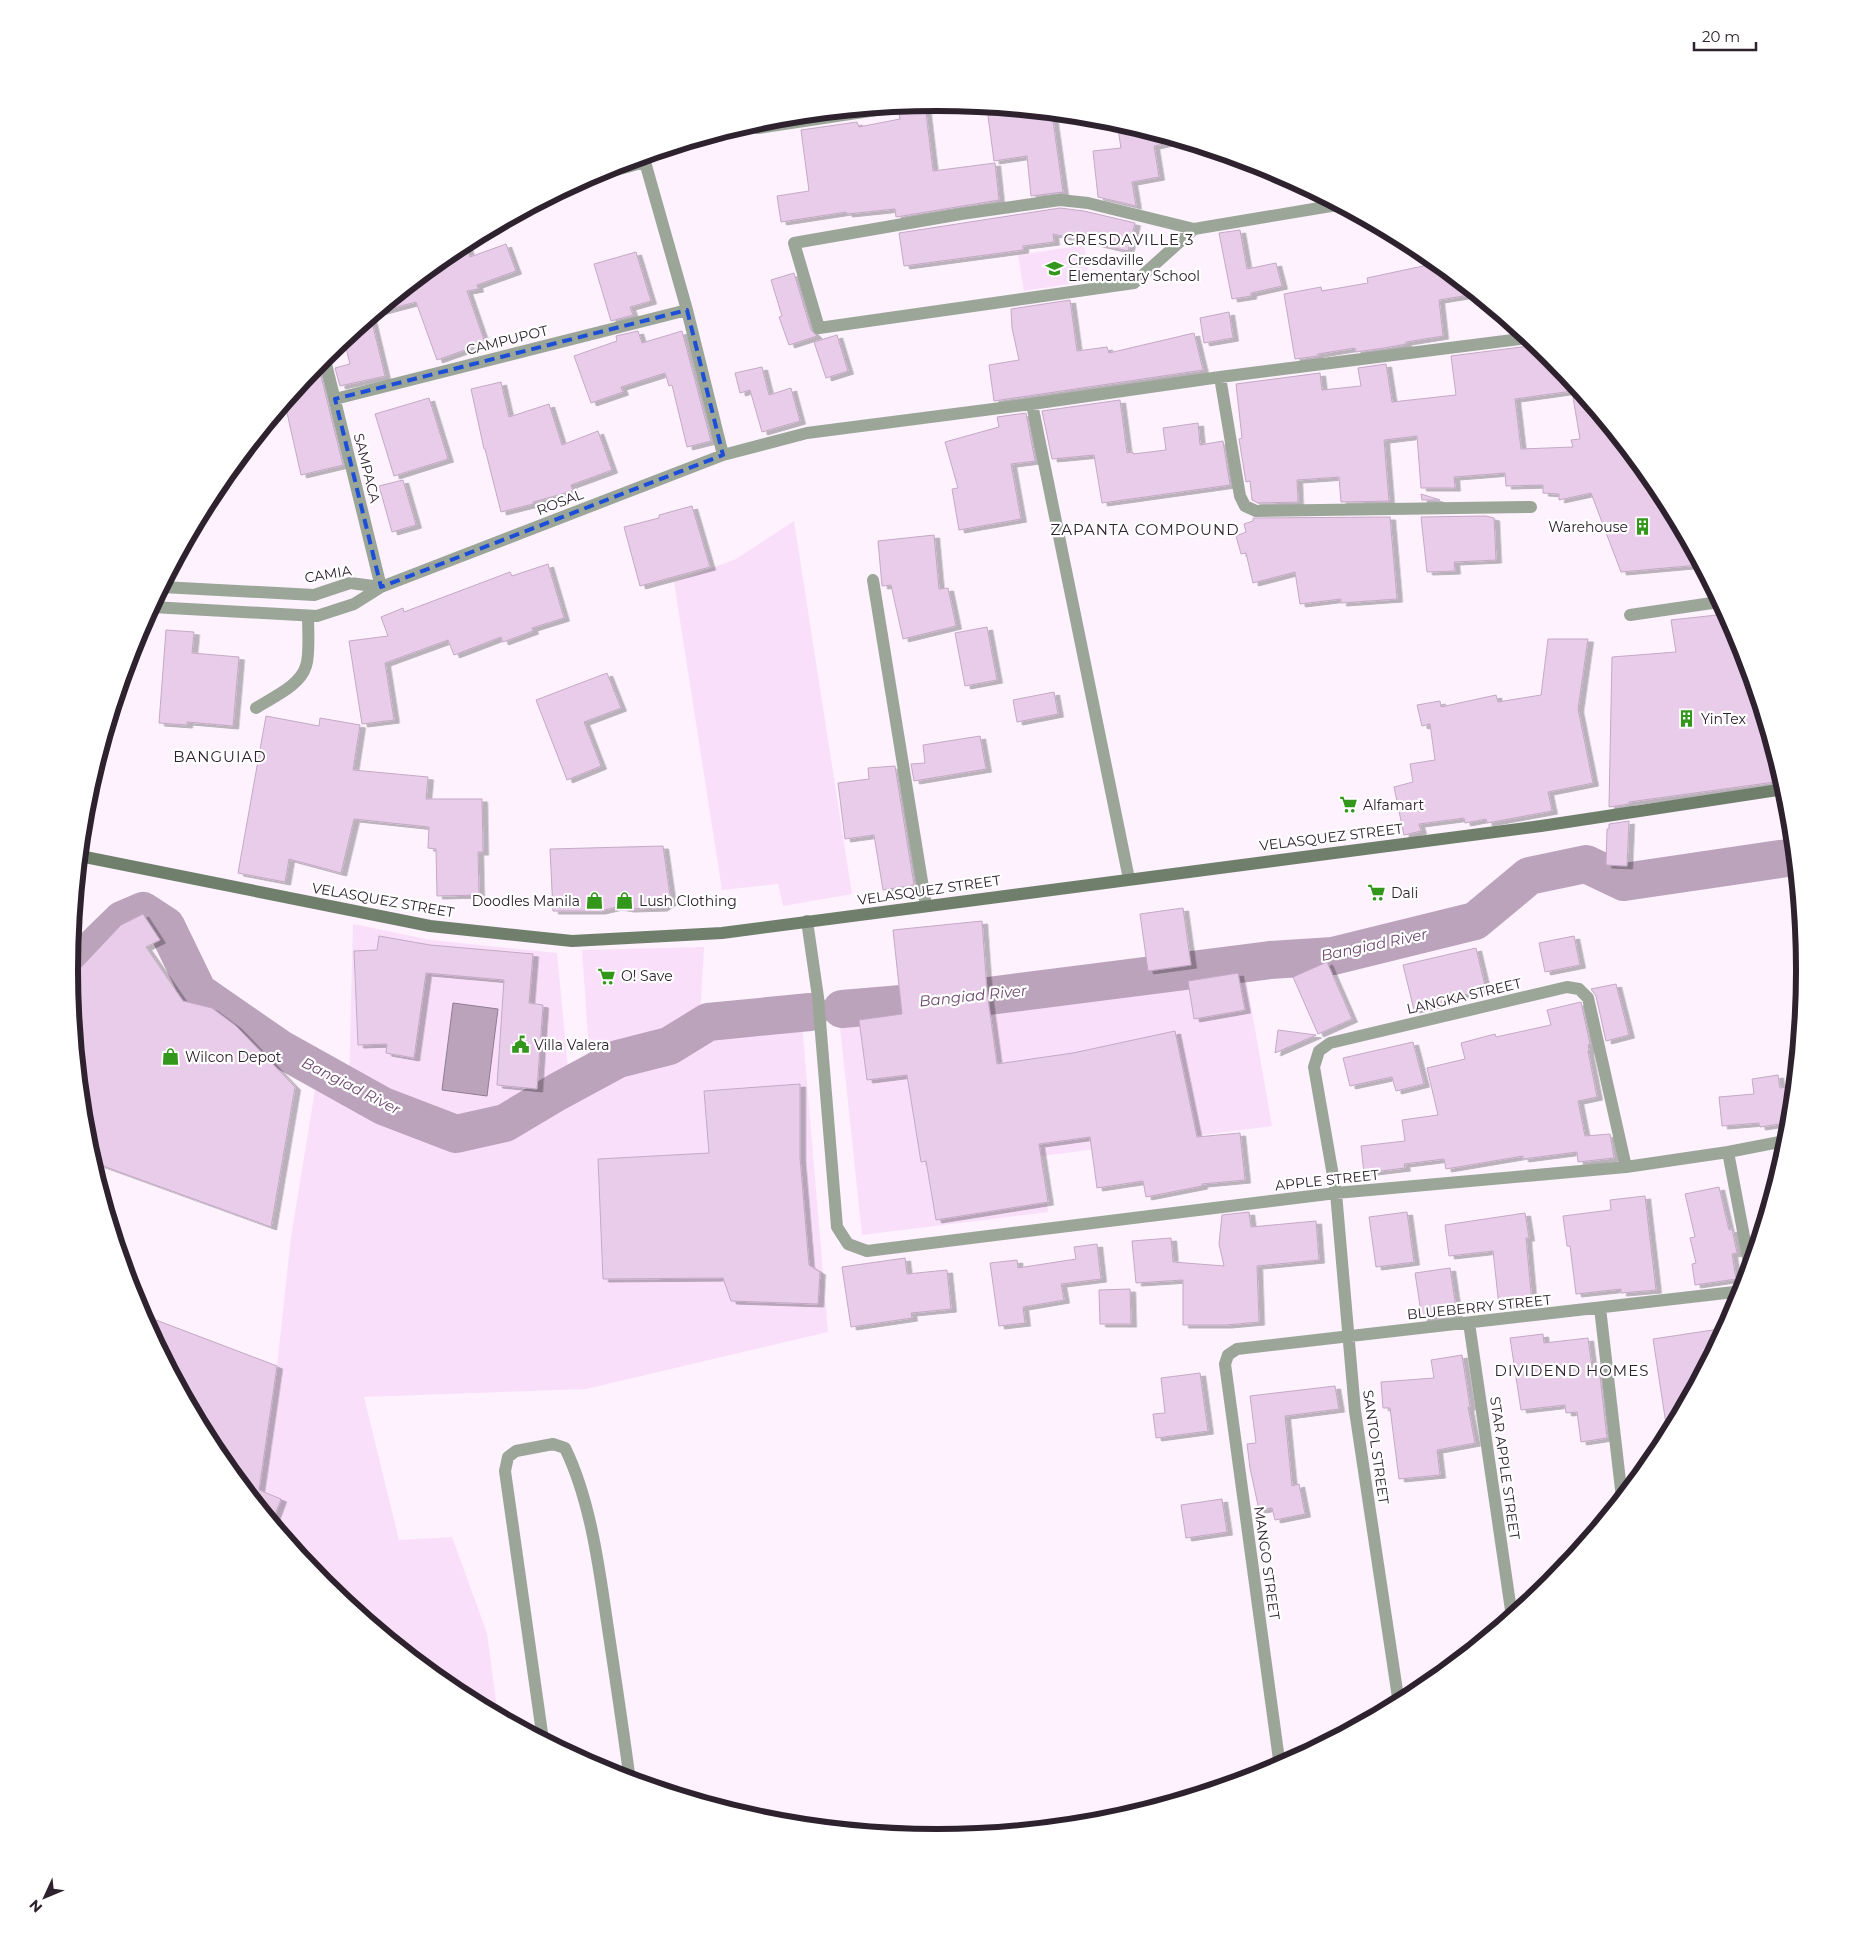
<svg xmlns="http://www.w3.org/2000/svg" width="1874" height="1942" font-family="Montserrat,sans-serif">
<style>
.built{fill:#fadffb}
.water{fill:#bba3bc;stroke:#907c91}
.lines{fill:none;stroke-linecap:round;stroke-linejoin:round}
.river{stroke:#bba3bc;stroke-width:38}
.building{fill:#e8cce9;stroke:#c4a9c4;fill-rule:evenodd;filter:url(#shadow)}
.minor{stroke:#9ba699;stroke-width:12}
.secondary{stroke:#6f7f6c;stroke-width:12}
.marked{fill:none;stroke:#1d4ed8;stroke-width:4;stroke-dasharray:10 6;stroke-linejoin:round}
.labels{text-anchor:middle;stroke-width:4.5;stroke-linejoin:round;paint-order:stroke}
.poi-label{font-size:14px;fill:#2d222d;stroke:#fff;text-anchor:start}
.street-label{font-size:14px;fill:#2d222d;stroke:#fff}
.neighbourhood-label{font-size:15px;letter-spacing:1px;fill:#2d222d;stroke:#fff}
.water-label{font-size:15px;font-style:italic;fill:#6c486e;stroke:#fff}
.rim{fill:none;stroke:#2d222d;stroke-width:6}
</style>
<defs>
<filter id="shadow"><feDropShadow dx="5.5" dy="3" stdDeviation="0" flood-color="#0004"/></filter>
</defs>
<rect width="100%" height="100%" fill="#fdf2fe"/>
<!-- built -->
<path class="built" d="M1084 245 1090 281 1024 291 1018 255Z
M794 521 852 894 783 906 778 884 722 890 674 582 736 559Z
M353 924 431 940 557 953 569 1079 492 1121 453 1126 388 1104 349 1082Z
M704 947 700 1018 662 1041 618 1052 590 1066 582 950Z
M1245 972 1272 1126 1042 1156 1048 1212 862 1235 839 1018Z
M802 1024 828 1332 586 1389 364 1397 399 1540 452 1537 487 1633 498 1716 454 1693 323 1585 215 1453 141 1315 277 1366 291 1237 315 1090 343 1095 391 1120 444 1142 496 1136 541 1109 625 1067 680 1053 710 1032Z"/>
<!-- water -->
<path class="water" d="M453 1003 498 1009 487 1096 442 1090Z"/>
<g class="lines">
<!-- river -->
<path class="river" d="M69 969 73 968 122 920 143 911 166 926 198 992 279 1048 383 1106 456 1134 505 1123 557 1092 618 1059 669 1046 708 1022 810 1012
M842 1009 973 998 1270 960 1333 956 1475 921 1529 876 1586 864 1624 882 1794 857"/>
</g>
<!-- building -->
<path class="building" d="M925 104 933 171 995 163 999 200 896 217 895 209 847 214 846 212 781 222 777 196 809 191 801 130 857 122 859 127 900 119 899 114 904 107Z
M987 108 1052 114 1063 192 1031 196 1027 156 994 161Z
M1117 123 1177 141 1154 146 1159 177 1132 182 1136 206 1098 197 1093 151 1121 148Z
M1060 208 1084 211 1135 223 1128 251 1053 234 1054 242 1023 246V250L904 266 899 233Z
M1240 230 1247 269 1276 263 1282 286 1251 293V296L1232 299 1219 233Z
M466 243 470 257 506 244 516 271 477 285 478 289 467 291 485 343 437 360 416 302 378 312 455 249Z
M636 252 651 301 630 307 633 315 611 321 594 264Z
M1437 263 1475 294 1439 300 1443 336 1406 342V344L1384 348 1356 352 1355 348 1318 354V356L1295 359 1284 294 1321 287 1322 291 1368 283 1367 278Z
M794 273 811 330 817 336 789 345 779 317 782 316 771 280Z
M1070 300 1077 351 1107 347 1109 353 1194 333 1203 370 994 401 989 365 1019 360 1012 328 1011 309Z
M1229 312 1233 338 1204 343 1200 318Z
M371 318 385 376 340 386 335 368 350 364 344 340Z
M638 331 642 343 682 331 711 441 687 447 672 385 669 386 665 373 621 387 623 392 591 403 574 356 617 341 616 336Z
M837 335 848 371 826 378 814 342Z
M1534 343 1551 357 1659 489 1699 565 1621 572 1591 493 1559 500V494L1543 493V485L1506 486 1505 473 1454 477 1455 488H1421L1417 436 1384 440 1389 501 1341 502 1339 477 1297 480 1298 502 1258 503 1252 500 1250 481 1246 482 1239 439 1242 438 1236 384 1320 373 1322 390 1361 386 1358 368 1386 364 1392 402 1456 395 1451 356 1529 346ZM1572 391 1580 439 1571 440 1573 447 1521 449 1515 399Z
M762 367 769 395 791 388 800 421 762 432 750 390 740 393 735 373Z
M320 372 343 465 301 475 285 404 310 373Z
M501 382 509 417 549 404 562 445 598 431 612 470 571 485 573 491 533 502V504L501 512 485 449H484L471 389Z
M429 398 448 459 394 476 375 414Z
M1120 400 1127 453 1133 452V454L1166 450 1163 428 1198 423 1200 445 1223 441 1230 485 1102 503 1094 455 1052 459 1042 411Z
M1026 413 1035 461 1011 464 1021 519 959 530 952 489 958 488 945 442 999 427 997 417Z
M403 480 416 525 392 532 379 486Z
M1421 494 1440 500H1422Z
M692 506 710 567 640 586 624 527 659 518V515Z
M1486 516 1494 518 1496 560 1454 562 1455 571 1427 572 1421 517Z
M1390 517 1397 599 1341 603V599L1300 604 1295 572 1253 583 1246 553 1241 554 1236 536 1246 532 1244 524 1253 521V518Z
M934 535 939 589 948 588 956 626 903 639 891 585 882 586 878 541Z
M548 564 564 618 532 628 533 631 503 642 501 637 454 655 448 640 385 663 394 720 362 724 349 641 388 636 381 617 403 608 404 612 510 572 512 576Z
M1726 614 1739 639 1782 781 1629 802V804L1609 807 1612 657 1676 652 1671 620Z
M987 627 997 680 965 686 955 633Z
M166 630 194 632 192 653 239 657 233 726 187 722V725L159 723Z
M1548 639H1588L1578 709 1593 783 1548 792 1552 811 1487 823 1486 819 1465 823 1464 818 1419 824 1421 831 1404 835 1394 787 1413 782 1410 764 1435 760 1430 724 1422 726 1417 705 1440 701 1441 707 1496 695 1498 702 1541 695Z
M607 673 621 708 584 722 601 766 567 780 536 700Z
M1054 692 1058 714 1017 722 1013 700Z
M266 716 319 726 320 718 360 725 353 770 428 777 426 799H482L483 852H478L479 895 437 896 436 849 428 848 429 827 354 819 341 873 289 859 285 882 238 873Z
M980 736 986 769 914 781 911 764 925 763 923 745Z
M895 766 914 885 883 890 874 835 845 839 838 783 869 779 868 768Z
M1629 821 1627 866 1606 865 1607 829H1609V824Z
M663 846 671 902 662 908 628 909 617 907 600 911H553L550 849Z
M1183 908 1191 965 1148 971 1140 914Z
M143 914 160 940 146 947 183 1001 212 1008 236 1026 295 1087 271 1227 92 1162 85 1140 70 979 121 925Z
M982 921 987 991 997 1064 1073 1053 1175 1031 1197 1137 1240 1133 1245 1180 1202 1184V1186L1146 1197 1143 1181 1097 1188 1090 1137 1039 1144 1048 1202 936 1220 926 1161 921 1162 907 1075 867 1080 859 1020 902 1014 893 930Z
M379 936 430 945 533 954 529 1003 543 1005 537 1089 497 1085 504 980 426 973 414 1058 386 1053 387 1044 358 1045 354 951 377 950Z
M1574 936 1580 965 1545 972 1539 943Z
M1476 948 1486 990 1445 999 1446 1002 1414 1010 1403 965Z
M1327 962 1352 1019 1318 1034 1293 977Z
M1238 973 1245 1010 1194 1019 1188 981Z
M1616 984 1629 1035 1606 1041 1596 996 1591 989Z
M1581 1002 1590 1044 1588 1045 1589 1051H1588L1597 1097 1578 1101 1585 1136 1610 1134 1614 1158 1578 1162 1577 1152 1523 1159V1156L1446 1169 1444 1159 1404 1164 1405 1168 1364 1173 1361 1146 1405 1141 1402 1120 1438 1115 1427 1068 1465 1059 1461 1043 1495 1034 1496 1037 1551 1025 1547 1010Z
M1278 1030 1316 1035 1275 1053Z
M1413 1042 1424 1084 1396 1091 1392 1077 1350 1086 1343 1058Z
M1778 1075 1780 1088 1794 1086 1791 1114 1785 1115 1786 1123 1760 1127 1759 1123 1722 1126 1719 1097 1754 1094 1752 1079Z
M800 1084V1158L809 1265 820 1272 818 1304 731 1301 723 1278 603 1279 598 1159 709 1153 704 1091Z
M1719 1187 1729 1230 1732 1229 1737 1253 1732 1254 1736 1279 1695 1285 1692 1264 1696 1263 1690 1238 1695 1237 1685 1194Z
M1645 1196 1656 1290 1621 1293V1289L1576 1294 1570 1246H1567L1563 1216 1611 1210 1610 1200Z
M1249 1212 1251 1227 1316 1221 1319 1260 1257 1266 1259 1322 1226 1325H1183V1280L1136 1283 1132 1241 1171 1238 1173 1262 1224 1266 1219 1244 1222 1215Z
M1407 1212 1414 1262 1376 1267 1369 1217Z
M1525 1213 1529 1238H1526L1532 1303 1499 1306 1493 1251 1449 1256 1445 1225Z
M1097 1244 1101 1279 1061 1284 1064 1300 1023 1307 1025 1323 999 1326 990 1263 1017 1260 1018 1268 1076 1259 1074 1247Z
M905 1258 907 1274 947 1270 951 1309 911 1313 912 1318 851 1327 842 1267Z
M1450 1268 1457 1315 1422 1319 1415 1273Z
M1130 1289 1131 1324H1100L1099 1290Z
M156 1320 277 1366 259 1490 281 1499 272 1523 215 1453 151 1334Z
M1726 1328 1668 1437 1653 1339Z
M1543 1334 1544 1343 1588 1338 1592 1368 1599 1367 1607 1438 1581 1442 1577 1412 1566 1413 1565 1405 1521 1410 1510 1338Z
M1462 1355 1470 1407H1468L1475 1443 1437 1450 1440 1475 1399 1479 1390 1408H1383L1381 1382 1434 1378 1431 1360Z
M1200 1373 1208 1431 1156 1438 1153 1414 1165 1413 1161 1378Z
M1335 1386 1339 1409 1285 1416 1292 1486 1299 1484 1305 1514 1275 1520 1272 1508 1259 1510 1250 1468 1247 1444 1256 1443 1250 1396Z
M1222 1499 1227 1532 1186 1538 1181 1505Z"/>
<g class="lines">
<!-- minor -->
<path class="minor" d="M756 123 758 128 896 107
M587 178 645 162 687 310 723 455
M1194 229 1134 283 819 328 794 243 961 214 1060 200 1088 203 1194 229 1337 205
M324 356 381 587
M1220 377 1240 496 1245 506 1256 511 1531 507
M335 399 687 310
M1032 404 1129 879
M873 580 926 906
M162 587 314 595 350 583 381 587
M152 607 317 616 354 604 381 587 723 455 807 433 1032 404 1220 377 1528 338
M1630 615 1719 602
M256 708C273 697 300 686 306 666 310 655 308 629 308 616
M807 921 818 997 837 1227 848 1244 867 1251 1336 1193 1626 1167 1728 1152 1789 1140
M1728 1152 1750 1268
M1600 1308 1622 1498
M1469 1323 1512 1617
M1399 1704 1355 1411 1336 1193 1314 1067 1319 1051 1330 1043 1567 987 1579 989 1588 998 1626 1167
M543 1740 505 1471 508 1457 516 1451 553 1444 565 1448C590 1499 599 1566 607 1622 615 1675 623 1728 630 1781
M1280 1767 1225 1364 1228 1355 1237 1349 1743 1291
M1082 1825 1131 1810 1139 1813"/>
<!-- secondary -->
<path class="secondary" d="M80 856 430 926 572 941 722 933 1541 826 1785 789"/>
</g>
<!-- marked area -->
<path class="marked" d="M687 310 723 455 381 587 335 399Z"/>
<!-- icons -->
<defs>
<symbol id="school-bare" viewBox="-9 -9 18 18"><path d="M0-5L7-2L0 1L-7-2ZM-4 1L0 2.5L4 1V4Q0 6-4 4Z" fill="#33971c" stroke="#fff" stroke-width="2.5" paint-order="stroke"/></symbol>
<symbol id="building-bare" viewBox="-9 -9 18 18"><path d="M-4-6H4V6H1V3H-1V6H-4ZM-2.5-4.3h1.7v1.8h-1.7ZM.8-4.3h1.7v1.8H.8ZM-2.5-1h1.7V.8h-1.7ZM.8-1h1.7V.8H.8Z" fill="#33971c" stroke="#fff" stroke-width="2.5" paint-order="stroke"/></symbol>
<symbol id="supermarket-bare" viewBox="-9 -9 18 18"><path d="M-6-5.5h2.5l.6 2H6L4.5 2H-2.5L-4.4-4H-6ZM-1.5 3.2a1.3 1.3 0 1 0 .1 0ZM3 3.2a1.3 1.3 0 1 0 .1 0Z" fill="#33971c" stroke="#fff" stroke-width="2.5" paint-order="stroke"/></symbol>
<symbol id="shop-bare" viewBox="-9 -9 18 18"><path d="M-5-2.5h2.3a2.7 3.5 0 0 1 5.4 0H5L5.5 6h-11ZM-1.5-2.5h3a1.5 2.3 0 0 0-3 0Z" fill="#33971c" stroke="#fff" stroke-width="2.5" paint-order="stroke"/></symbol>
<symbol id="civic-bare" viewBox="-9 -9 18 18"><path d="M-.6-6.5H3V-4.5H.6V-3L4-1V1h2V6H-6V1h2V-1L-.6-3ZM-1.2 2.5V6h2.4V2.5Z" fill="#33971c" stroke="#fff" stroke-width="2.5" paint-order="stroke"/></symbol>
</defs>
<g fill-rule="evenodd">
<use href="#school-bare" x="1042" y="256" width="25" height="25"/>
<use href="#building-bare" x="1630" y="514" width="25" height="25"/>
<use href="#building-bare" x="1674" y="706" width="25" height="25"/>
<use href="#supermarket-bare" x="1336" y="792" width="25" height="25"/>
<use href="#supermarket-bare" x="1364" y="880" width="25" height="25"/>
<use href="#shop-bare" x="582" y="888" width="25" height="25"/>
<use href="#shop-bare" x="612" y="888" width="25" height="25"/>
<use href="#supermarket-bare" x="594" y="964" width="25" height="25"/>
<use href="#civic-bare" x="508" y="1032" width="25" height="25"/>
<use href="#shop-bare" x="158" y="1044" width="25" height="25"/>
</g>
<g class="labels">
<!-- poi labels -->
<g class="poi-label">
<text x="1068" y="265">Cresdaville<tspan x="1068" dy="16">Elementary School</tspan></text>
<text x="1628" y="532" text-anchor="end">Warehouse</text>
<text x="1701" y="724">YinTex</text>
<text x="1363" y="810">Alfamart</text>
<text x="1391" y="898">Dali</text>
<text x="580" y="906" text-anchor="end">Doodles Manila</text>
<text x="639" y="906">Lush Clothing</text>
<text x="621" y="981">O! Save</text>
<text x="534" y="1050">Villa Valera</text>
<text x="185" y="1062">Wilcon Depot</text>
</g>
<!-- street labels -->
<g class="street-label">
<text transform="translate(507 340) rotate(-14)" y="5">CAMPUPOT</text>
<text transform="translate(367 468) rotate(76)" y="5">SAMPACA</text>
<text transform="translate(560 502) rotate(-21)" y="5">ROSAL</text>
<text transform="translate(328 574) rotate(-9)" y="5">CAMIA</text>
<text transform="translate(1331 837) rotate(-7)" y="5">VELASQUEZ STREET</text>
<text transform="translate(929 890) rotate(-8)" y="5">VELASQUEZ STREET</text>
<text transform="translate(383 900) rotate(10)" y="5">VELASQUEZ STREET</text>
<text transform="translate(1464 996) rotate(-13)" y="5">LANGKA STREET</text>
<text transform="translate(1327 1180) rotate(-6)" y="5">APPLE STREET</text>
<text transform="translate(1479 1307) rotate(-6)" y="5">BLUEBERRY STREET</text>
<text transform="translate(1376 1447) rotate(82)" y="5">SANTOL STREET</text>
<text transform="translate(1505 1468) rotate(82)" y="5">STAR APPLE STREET</text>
<text transform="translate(1267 1563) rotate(82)" y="5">MANGO STREET</text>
</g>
<!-- neighbourhood labels -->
<g class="neighbourhood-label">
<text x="1129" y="245">CRESDAVILLE 3</text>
<text x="1145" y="535">ZAPANTA COMPOUND</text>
<text x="220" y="762">BANGUIAD</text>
<text x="1572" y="1376">DIVIDEND HOMES</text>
</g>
<!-- water labels -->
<g class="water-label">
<text transform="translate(1374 945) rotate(-12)" y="5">Bangiad River</text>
<text transform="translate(973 996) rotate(-6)" y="5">Bangiad River</text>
<text transform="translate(351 1086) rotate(27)" y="5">Bangiad River</text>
</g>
</g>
<!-- crop -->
<path d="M0 0H1874V1942H0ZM78 970a859 859 0 1 1 1718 0a859 859 0 1 1-1718 0Z" fill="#fff" fill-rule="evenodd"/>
<path class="rim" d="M78 970a859 859 0 1 1 1718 0a859 859 0 1 1-1718 0Z"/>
<!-- north arrow -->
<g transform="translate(45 1897) rotate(226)" stroke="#ffffff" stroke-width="4" paint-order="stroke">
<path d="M0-4L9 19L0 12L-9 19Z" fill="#2d222d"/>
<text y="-8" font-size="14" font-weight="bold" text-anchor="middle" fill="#2d222d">N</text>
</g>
<!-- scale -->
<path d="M1694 42v8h62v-8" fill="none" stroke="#2d222d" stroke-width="2.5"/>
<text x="1702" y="42" font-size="15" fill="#2d222d" stroke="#ffffff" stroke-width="4" paint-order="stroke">20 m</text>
</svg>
